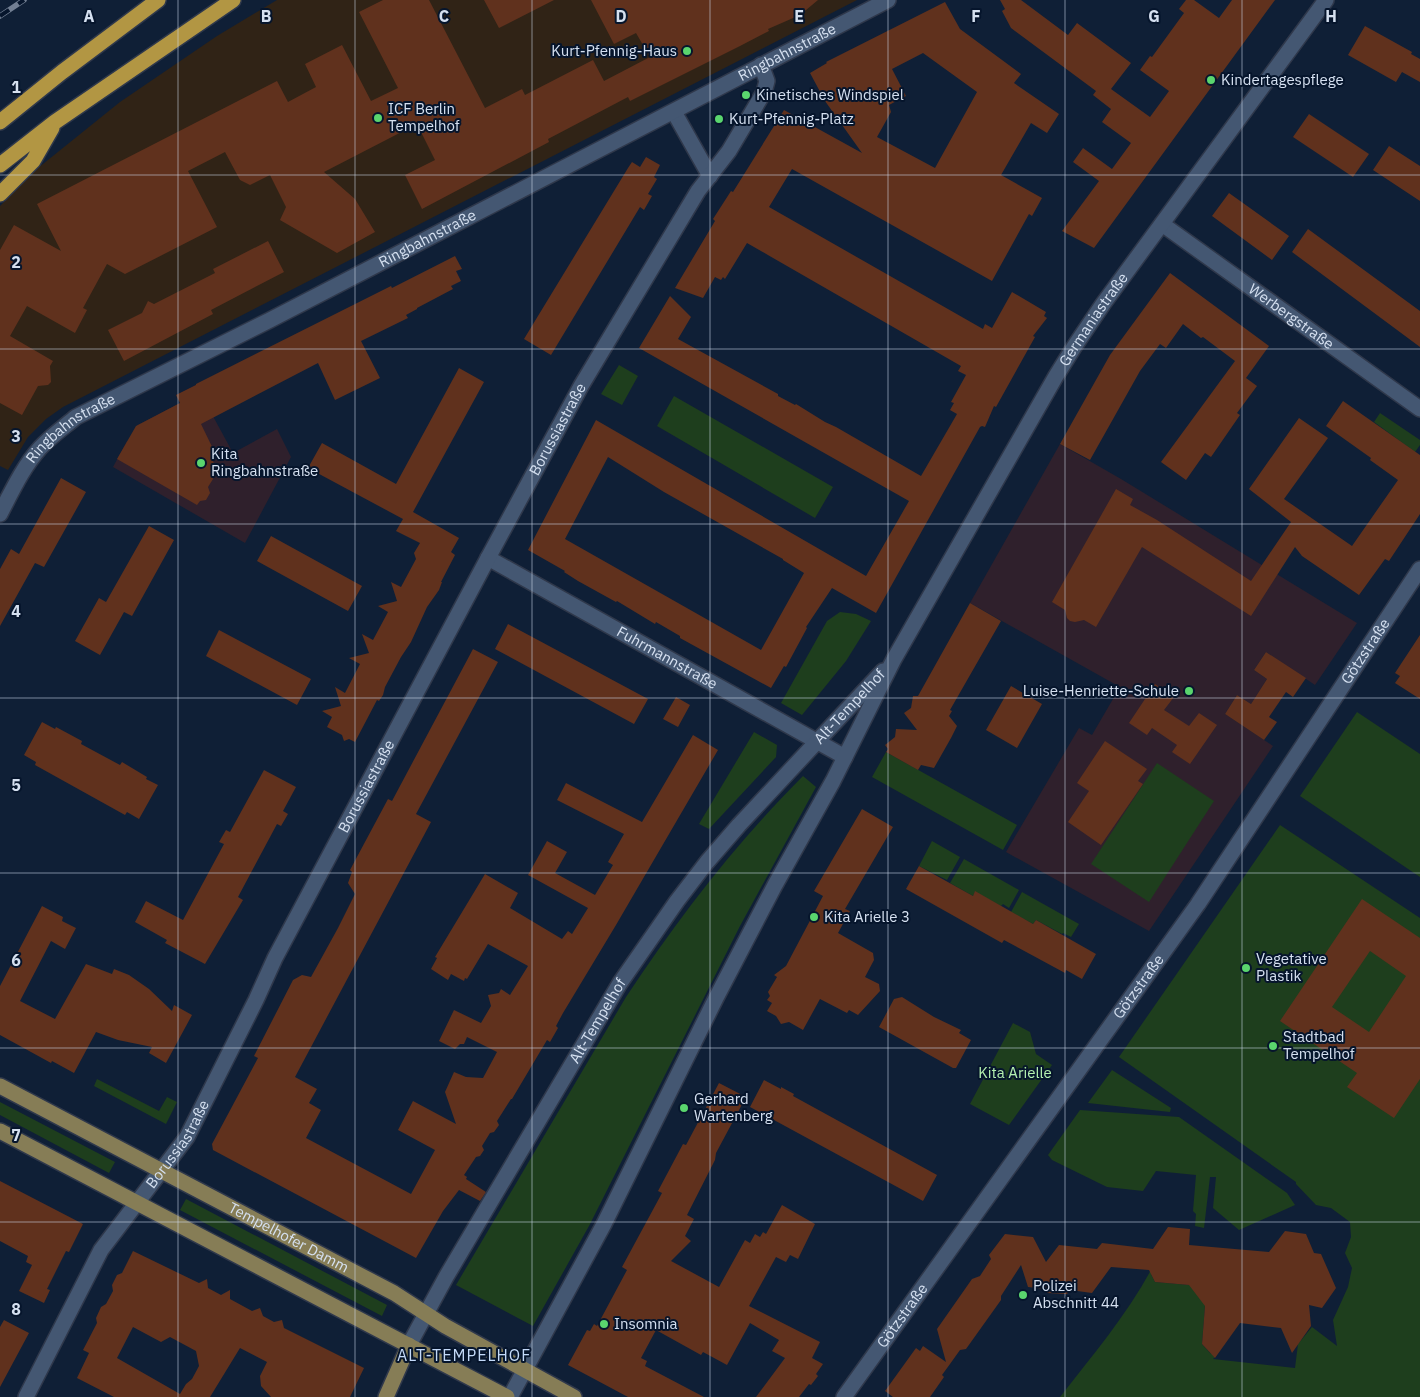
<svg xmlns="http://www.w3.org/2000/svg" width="1420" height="1397" font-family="'IBM Plex Sans',sans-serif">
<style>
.industrial{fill:#302316}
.education{fill:#2f202c}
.green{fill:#1e3e1d}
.building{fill:#60311d;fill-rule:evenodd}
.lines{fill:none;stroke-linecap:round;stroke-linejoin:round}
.minor-casing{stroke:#2f384b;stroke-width:18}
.major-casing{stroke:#2f384b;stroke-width:18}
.highway-casing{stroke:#2f384b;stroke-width:18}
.minor{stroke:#445772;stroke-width:15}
.major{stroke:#867d56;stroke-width:15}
.highway{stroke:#b29643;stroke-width:15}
.rail-casing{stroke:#727f93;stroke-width:5.5}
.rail{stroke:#06152c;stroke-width:4;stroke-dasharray:11;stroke-linecap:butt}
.grid{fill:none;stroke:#d5e0f0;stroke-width:1;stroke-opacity:0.55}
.poi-dot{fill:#5ad56e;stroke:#06152c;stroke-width:2}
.labels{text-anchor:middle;stroke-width:4;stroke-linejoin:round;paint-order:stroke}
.poi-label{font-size:15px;fill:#d5e0f0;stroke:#06152c;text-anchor:start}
.street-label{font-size:15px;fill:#d5e0f0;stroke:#06152c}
.park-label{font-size:15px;fill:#b5f1b0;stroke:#06152c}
.neighbourhood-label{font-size:16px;letter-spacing:1px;fill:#c4daf9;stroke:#06152c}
.grid-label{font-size:16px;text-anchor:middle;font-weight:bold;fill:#d5e0f0;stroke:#06152c;stroke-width:4;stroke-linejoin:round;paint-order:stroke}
</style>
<rect width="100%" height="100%" fill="#0f1f36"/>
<!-- industrial -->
<path class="industrial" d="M277 0H857L63 407 46 419 28 437 8 470 0 466V206L38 168 120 102 217 36Z"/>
<!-- education -->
<path class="education" d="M196 385 233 453 277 429 291 457 245 543 113 467 127 441 138 447 144 437 138 425 180 403 176 395Z
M1060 444 1121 479 1357 623 1315 685 1266 652 1254 670 1267 679 1251 704 1237 695 1225 714 1273 746 1149 931 1006 852 1079 728 1092 735 1120 687 970 603Z"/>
<!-- green -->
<path class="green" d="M619 365 638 376 622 405 601 394Z
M674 396 833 487 815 518 657 426Z
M1380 413 1420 440V445L1415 452 1374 422Z
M840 612 856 614 871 621 846 661 802 715 781 703 827 621Z
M1357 712 1420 754V877L1300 796Z
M754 732 777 745 776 757 709 829 699 824Z
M886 752 1017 825 1003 850 872 777Z
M1157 763 1214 801 1149 902 1091 864Z
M803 776 816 787 740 926 589 1226 533 1326 456 1285 626 997C679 917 735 844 803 776Z
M1280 825 1420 918V1397H1060C1092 1356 1126 1316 1151 1270V1274L1155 1282 1201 1286 1205 1306 1202 1344 1210 1353 1216 1356 1213 1359 1295 1368 1298 1344 1312 1327 1337 1346 1333 1320 1348 1287 1352 1268 1345 1253 1351 1237 1350 1222 1331 1208 1316 1205 1296 1184V1182L1119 1057Z
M932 841 960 857 947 880 919 866Z
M964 859 1019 890 1009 908 1003 904 1001 906 975 892 973 896 950 883Z
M1022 892 1079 924 1071 937 1063 933 1062 934 1036 920 1033 924 1011 912Z
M1013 1023 1030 1032 1036 1054 1052 1065 1009 1125 970 1104Z
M1112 1070 1171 1108 1170 1112 1088 1103Z
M97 1079 159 1111 167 1097 177 1102 166 1124 94 1086Z
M0 1102 115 1162 109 1173 0 1115Z
M1080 1110 1179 1117 1287 1193 1295 1205 1239 1230 1213 1208 1216 1177H1210L1204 1228 1195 1226 1196 1214 1193 1211 1196 1175 1156 1171 1143 1191 1107 1187 1052 1160 1048 1155Z
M186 1199 387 1305 382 1316 180 1210Z"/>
<!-- building -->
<path class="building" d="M383 0H429L485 108 522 89 525 95 593 60 604 81 650 57 636 33 614 44 591 0H818L800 15 768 29 769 31 740 46 630 101 628 97 548 139 549 142 422 209 405 175 435 160 417 124 324 172 355 199 375 232 337 253 280 220 286 207 270 175 250 185 240 180 225 152 188 171 217 227 125 274 107 264 83 308 87 310 75 333 27 306 10 336 53 361 50 366 51 382 48 385 38 386 22 415 0 403V250L14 225 61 251 37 204 277 81 288 102 316 87 305 64 342 45 371 101 398 88 359 12Z
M484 0H554L499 28Z
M1000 0H1021L1068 35 1077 23 1131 63 1111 89 1150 117 1169 91 1140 70 1150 56 1152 57 1184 13 1179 9 1186 0H1194L1219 18 1232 0H1275L1094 248 1062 231 1099 181 1073 162 1083 148 1112 169 1131 143 1102 122 1111 109 1093 95 1096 91 1011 28 1002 11 1005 9Z
M945 2 960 29 1021 74 1014 83 1059 114 1047 133 1031 123 1001 175 1042 198 1032 216 1029 214 992 281 792 169 769 207 983 329 985 324 992 328 1012 292 1046 312 1044 316 1047 318 1033 336 1035 337 996 407 994 406 985 427 982 426 980 427 876 613 832 588 806 627 807 628 786 667 784 666 771 688 680 638V636L656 622 655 624 617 601 616 602 578 581 564 572 565 571 528 550 596 420 866 576 909 501 639 348 670 296 691 317 678 339 778 394V396L795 405 796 404 825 422 836 427 921 476 957 414 950 410 954 403 951 402 966 375 958 371 961 366 747 243 725 279 723 277 721 280 715 277 703 298 675 288 715 221 713 219 731 191 733 192 784 110 862 153 825 101 810 73 827 63 826 62ZM923 53 977 92 935 168 877 137 891 112 889 105 906 96 892 69ZM608 457 664 492 783 559V560L804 573 761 650 565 539Z
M1365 26 1412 52 1411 54 1420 59V82L1402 72 1396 82 1348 55Z
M1309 114 1369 154 1353 177 1293 137Z
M1389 146 1420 166V201L1373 170Z
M646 157 660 165 654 177 657 179 648 194 652 196 644 210 640 207 551 355 524 339 628 168 632 162 640 167Z
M1229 193 1289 236 1272 260 1212 216Z
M1308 229 1420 311V347L1292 252Z
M268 241 284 272 211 310 213 314 124 361 108 330 142 313 148 301 154 304 215 273 213 269Z
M455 256 462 269 456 271 461 281 451 286 453 289 417 308V309L406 315 408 318 361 341 380 378 335 400 318 363 201 424 216 455 213 461 215 466 211 474 213 479 208 487 210 493 206 500 200 501 197 505 117 459 136 426 180 403 176 395 196 385V384L391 286 392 288Z
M1170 273 1269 346 1246 378 1257 386 1237 413 1240 415 1211 457 1205 453 1186 480 1161 462 1235 361 1203 337 1201 338 1183 324 1166 348 1160 344 1140 371 1090 460 1060 444 1110 355Z
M459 368 484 382 413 512 459 538 451 552 455 555 441 582H442L439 590 427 607 411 642 401 657 385 687 383 695 379 701 377 700 355 742 349 739 344 741 342 735 327 727 332 717 322 711 341 706 335 687 345 693 360 664 349 658 369 653 362 634 373 640 388 612 378 606 397 601 391 582 401 587 416 559 414 553 420 543 396 531 403 519 308 468 322 443 396 484Z
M1343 401 1420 455V514L1389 561 1385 559 1359 595 1302 556 1295 547 1251 616 1142 547 1096 627 1084 620 1075 622 1070 621 1067 618 1065 610 1052 602 1116 489 1133 499 1130 505 1157 520 1251 581 1291 522 1249 489 1299 418 1328 438 1284 499 1352 546 1398 480 1370 460 1371 458 1326 426Z
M61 478 86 492 44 567 35 563 0 626V569L11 549 19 554Z
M149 526 174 540 132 616 124 612 100 655 75 641 99 598 106 602Z
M271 536 362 586 348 611 257 561Z
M970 603 1001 621 950 710 952 711 949 716 957 726 951 738 934 768 921 765 918 770 886 752 888 749 885 745 895 737 896 729 917 730 904 713 911 708 913 696H918Z
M508 624 648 699 634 724 495 649Z
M219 630 311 679 297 705 206 656Z
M1420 635V699L1395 683 1400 676 1395 673Z
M473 649 498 662 416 814 431 822 295 1077 317 1089 309 1103 321 1110 306 1138 411 1194 435 1150 398 1130 413 1101 456 1124 445 1092 454 1072 466 1077 483 1078 497 1052 467 1037 464 1044H460L455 1049 439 1041 454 1010 481 1023 491 1006 488 995 499 993 501 989 510 995 528 966 488 944 467 979 465 978 464 981 451 974 448 980 431 969 437 958 435 957 485 874 518 893 510 908 562 939 568 931 572 934 588 908 528 875 547 841 567 852 555 873 595 895 613 865 608 862 624 834 557 800 566 783 642 822 693 735 718 750 616 925 563 1013 556 1026 558 1028 550 1042 547 1040 512 1099H511L497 1121 499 1125 494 1132 490 1133 482 1146 484 1150 480 1156 476 1157 464 1175 467 1177 466 1179 486 1192 480 1201 459 1190 443 1211 416 1258 213 1150 212 1144 258 1058 254 1056 293 980 302 975 311 977 338 928 355 894 348 883 352 872 350 870 388 799 392 801Z
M1266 652 1306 678 1293 697 1286 692 1269 717 1277 722 1264 740 1225 714 1237 695 1251 704 1267 679 1254 670Z
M1155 684 1174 697 1164 710 1189 726 1199 713 1217 725 1190 764 1172 752 1177 745 1152 728 1147 735 1129 723Z
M1011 686 1042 704 1017 748 986 730Z
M676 697 690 705 678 727 663 719Z
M42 722 55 729 56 727 82 741 81 744 120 765 122 762 147 777 146 779 158 785 139 819 127 812 125 815 35 765 36 762 24 755Z
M1105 741 1147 769 1138 781 1143 784 1101 845 1068 822 1089 791 1077 783Z
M264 770 296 787 283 811 288 814 281 826 277 824 238 897 243 900 205 964 165 943 167 940 135 922 146 901 183 920 224 844 219 842 226 830 230 832Z
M862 809 893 827 845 909 850 911 838 933 873 953 874 960 865 977 879 984 880 991 858 1015 849 1010 847 1013 820 999 803 1030 789 1022 781 1024 776 1016 767 1011 772 1003 767 1000 770 996 768 992 777 977 774 975 786 966 823 896 814 891Z
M919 866 973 896 975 891 1033 924 1036 920 1096 954 1082 979 1066 970 1065 973 1004 940 1002 943 906 889Z
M1362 899 1420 938V1079L1394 1118 1347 1087 1357 1073 1280 1021ZM1370 951 1406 976 1369 1032 1332 1007Z
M42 906 63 917 62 921 76 928 65 949 51 941 20 1001 55 1019 86 964 112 974 114 969 129 975 149 989 172 1011 174 1005 192 1015 166 1063 149 1053 152 1047 118 1040 96 1032 74 1073 52 1061 51 1063 0 1035V986Z
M902 997 934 1017 961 1030 959 1033 971 1040 956 1068H953L879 1027 894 999Z
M764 1080 781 1089V1087L794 1094 793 1096 937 1175 923 1201 750 1107Z
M719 1083 746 1097 716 1153 715 1160 687 1215 694 1219 685 1236 691 1241 671 1261 719 1287 745 1240 750 1243 755 1234 760 1237 763 1232 766 1234 782 1205 815 1224 798 1259 790 1255 786 1262 776 1257 749 1306 820 1342 812 1358 823 1364 816 1374 818 1376 811 1385 809 1384 799 1397H756L785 1358 772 1351 779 1340 750 1323 727 1365 703 1352 701 1355 656 1330 641 1358 647 1361 645 1366 704 1397H628L568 1365 587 1330 590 1331 594 1324 597 1326 627 1270 622 1267 662 1193 658 1191 683 1144 686 1145Z
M0 1181 83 1224 69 1252 66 1251 47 1289 50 1290 44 1303 19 1291 32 1265 26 1262 28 1256 0 1241Z
M1168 1227 1190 1229 1189 1245 1269 1252 1285 1231 1306 1234 1314 1253 1321 1254 1336 1288 1322 1308 1309 1305 1311 1326 1292 1353 1281 1328 1240 1323 1215 1358 1202 1344 1205 1306 1189 1285 1155 1282 1149 1270 1111 1267 1092 1293 1070 1290 1067 1294 1047 1293 1045 1289 1028 1287 1021 1265 1001 1296V1300L966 1349 960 1350 950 1364 942 1375 944 1377 930 1397H893L885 1391 916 1348 920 1351 923 1346 946 1362 937 1329 972 1279 980 1276 991 1259 989 1255 1005 1234 1033 1237 1046 1262 1059 1245 1097 1249 1102 1243 1153 1249Z
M133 1251 199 1283 207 1279 208 1288 221 1295 230 1290V1299L252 1311 260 1308 263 1316 274 1322 282 1320 284 1328 364 1368 350 1397H271L261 1386 260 1376 267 1362 240 1348 210 1397H114L77 1378 89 1353 83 1350 97 1323 96 1318 101 1307 106 1304 113 1291 112 1285 117 1275 122 1273ZM133 1327 161 1342 170 1337 196 1351 199 1366 192 1379 186 1384 180 1394 117 1358Z
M4 1320 29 1333 0 1387V1327Z"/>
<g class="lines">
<defs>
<g id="minor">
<path d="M674 112 710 176"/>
<path id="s1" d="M1162 224 1420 409"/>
<path id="s2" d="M0 514C12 491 23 467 40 448 51 436 64 427 76 417L270 320 888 0"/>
<path id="s3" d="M488 558 845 757"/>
<path id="s4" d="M409 1345 446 1277 620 983 677 901 707 862 739 825 883 671"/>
<path id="s5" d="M26 1397 101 1250 187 1137 256 1000 275 958 488 558 581 386 698 191 729 151 764 92 767 81 761 65"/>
<path id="s6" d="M510 1397 604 1224 716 998 775 885 833 781 894 659 1056 376 1074 347 1103 304 1326 0"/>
<path id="s7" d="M844 1397 1198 904 1420 569"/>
</g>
<g id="major">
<path id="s8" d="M0 1086 394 1293 445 1326 574 1397"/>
<path d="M0 1131 507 1397"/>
<path d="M386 1397 409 1345"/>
</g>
<path id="highway" d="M0 122 62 72 158 0
M0 165 55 122 233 0
M0 194 33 161 52 128"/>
</defs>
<!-- minor casing -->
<use href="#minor" class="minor-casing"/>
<!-- major casing -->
<use href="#major" class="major-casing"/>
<!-- highway casing -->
<use href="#highway" class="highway-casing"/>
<!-- minor -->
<use href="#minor" class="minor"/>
<!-- major -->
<use href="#major" class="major"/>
<!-- highway -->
<use href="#highway" class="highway"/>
<defs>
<path id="rail" d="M0 16 24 0"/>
</defs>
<!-- rail casing -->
<use href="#rail" class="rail-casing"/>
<!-- rail -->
<use href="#rail" class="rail"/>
</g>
<!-- grid -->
<path class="grid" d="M178 0V1397M355 0V1397M532 0V1397M710 0V1397M888 0V1397M1065 0V1397M1242 0V1397M0 175H1420M0 349H1420M0 524H1420M0 698H1420M0 873H1420M0 1048H1420M0 1222H1420"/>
<!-- markers -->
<g class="poi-dot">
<circle cx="687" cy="51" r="5"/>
<circle cx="1211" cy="80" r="5"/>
<circle cx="746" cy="95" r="5"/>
<circle cx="378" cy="118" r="5"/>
<circle cx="719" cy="119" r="5"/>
<circle cx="201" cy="463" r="5"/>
<circle cx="1189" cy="691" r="5"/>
<circle cx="814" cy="917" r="5"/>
<circle cx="1246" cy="968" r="5"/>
<circle cx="1273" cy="1046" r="5"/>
<circle cx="684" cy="1108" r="5"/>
<circle cx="1023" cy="1295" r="5"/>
<circle cx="604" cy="1324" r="5"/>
</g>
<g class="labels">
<!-- poi labels -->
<g class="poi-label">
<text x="677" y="56" text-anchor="end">Kurt-Pfennig-Haus</text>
<text x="1221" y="85">Kindertagespflege</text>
<text x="756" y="100">Kinetisches Windspiel</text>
<text x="388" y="114">ICF Berlin<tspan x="388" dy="17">Tempelhof</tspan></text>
<text x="729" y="124">Kurt-Pfennig-Platz</text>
<text x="211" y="459">Kita<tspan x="211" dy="17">Ringbahnstraße</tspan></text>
<text x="1179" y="696" text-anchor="end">Luise-Henriette-Schule</text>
<text x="824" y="922">Kita Arielle 3</text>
<text x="1256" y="964">Vegetative<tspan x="1256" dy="17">Plastik</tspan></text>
<text x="1283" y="1042">Stadtbad<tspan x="1283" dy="17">Tempelhof</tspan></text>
<text x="694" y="1104">Gerhard<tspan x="694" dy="17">Wartenberg</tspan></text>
<text x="1033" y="1291">Polizei<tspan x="1033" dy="17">Abschnitt 44</tspan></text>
<text x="614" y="1329">Insomnia</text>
</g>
<!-- street labels -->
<g class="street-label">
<text dy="5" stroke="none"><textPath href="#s2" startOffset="924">Ringbahnstraße</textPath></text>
<text dy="5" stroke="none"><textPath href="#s2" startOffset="519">Ringbahnstraße</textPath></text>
<text dy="5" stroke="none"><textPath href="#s1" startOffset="159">Werbergstraße</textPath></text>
<text dy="5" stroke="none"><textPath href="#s6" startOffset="1226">Germaniastraße</textPath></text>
<text dy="5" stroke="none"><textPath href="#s5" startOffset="1106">Borussiastraße</textPath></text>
<text dy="5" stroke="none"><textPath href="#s2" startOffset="114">Ringbahnstraße</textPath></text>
<text dy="5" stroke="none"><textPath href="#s7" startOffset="910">Götzstraße</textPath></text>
<text dy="5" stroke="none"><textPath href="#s3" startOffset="205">Fuhrmannstraße</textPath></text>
<text dy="5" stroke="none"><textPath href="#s4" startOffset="779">Alt-Tempelhof</textPath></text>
<text dy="5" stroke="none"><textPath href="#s5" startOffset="701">Borussiastraße</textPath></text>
<text dy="5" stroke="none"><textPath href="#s7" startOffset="505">Götzstraße</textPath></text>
<text dy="5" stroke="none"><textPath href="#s4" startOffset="375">Alt-Tempelhof</textPath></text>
<text dy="5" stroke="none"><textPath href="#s5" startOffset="296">Borussiastraße</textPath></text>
<text dy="5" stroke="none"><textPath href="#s8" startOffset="326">Tempelhofer Damm</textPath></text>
<text dy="5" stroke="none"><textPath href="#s7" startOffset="100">Götzstraße</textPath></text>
</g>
<!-- park labels -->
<g class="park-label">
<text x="1015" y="1078">Kita Arielle</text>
</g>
<!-- neighbourhood labels -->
<g class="neighbourhood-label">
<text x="464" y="1361">ALT-TEMPELHOF</text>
</g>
</g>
<g class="grid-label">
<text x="89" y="22">A</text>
<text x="266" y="22">B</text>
<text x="444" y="22">C</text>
<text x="621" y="22">D</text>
<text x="799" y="22">E</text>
<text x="976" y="22">F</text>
<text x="1154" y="22">G</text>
<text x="1331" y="22">H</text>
<text x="16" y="93">1</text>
<text x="16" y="268">2</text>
<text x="16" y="442">3</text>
<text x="16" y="617">4</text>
<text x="16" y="791">5</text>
<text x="16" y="966">6</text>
<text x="16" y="1141">7</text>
<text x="16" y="1315">8</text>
</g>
</svg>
